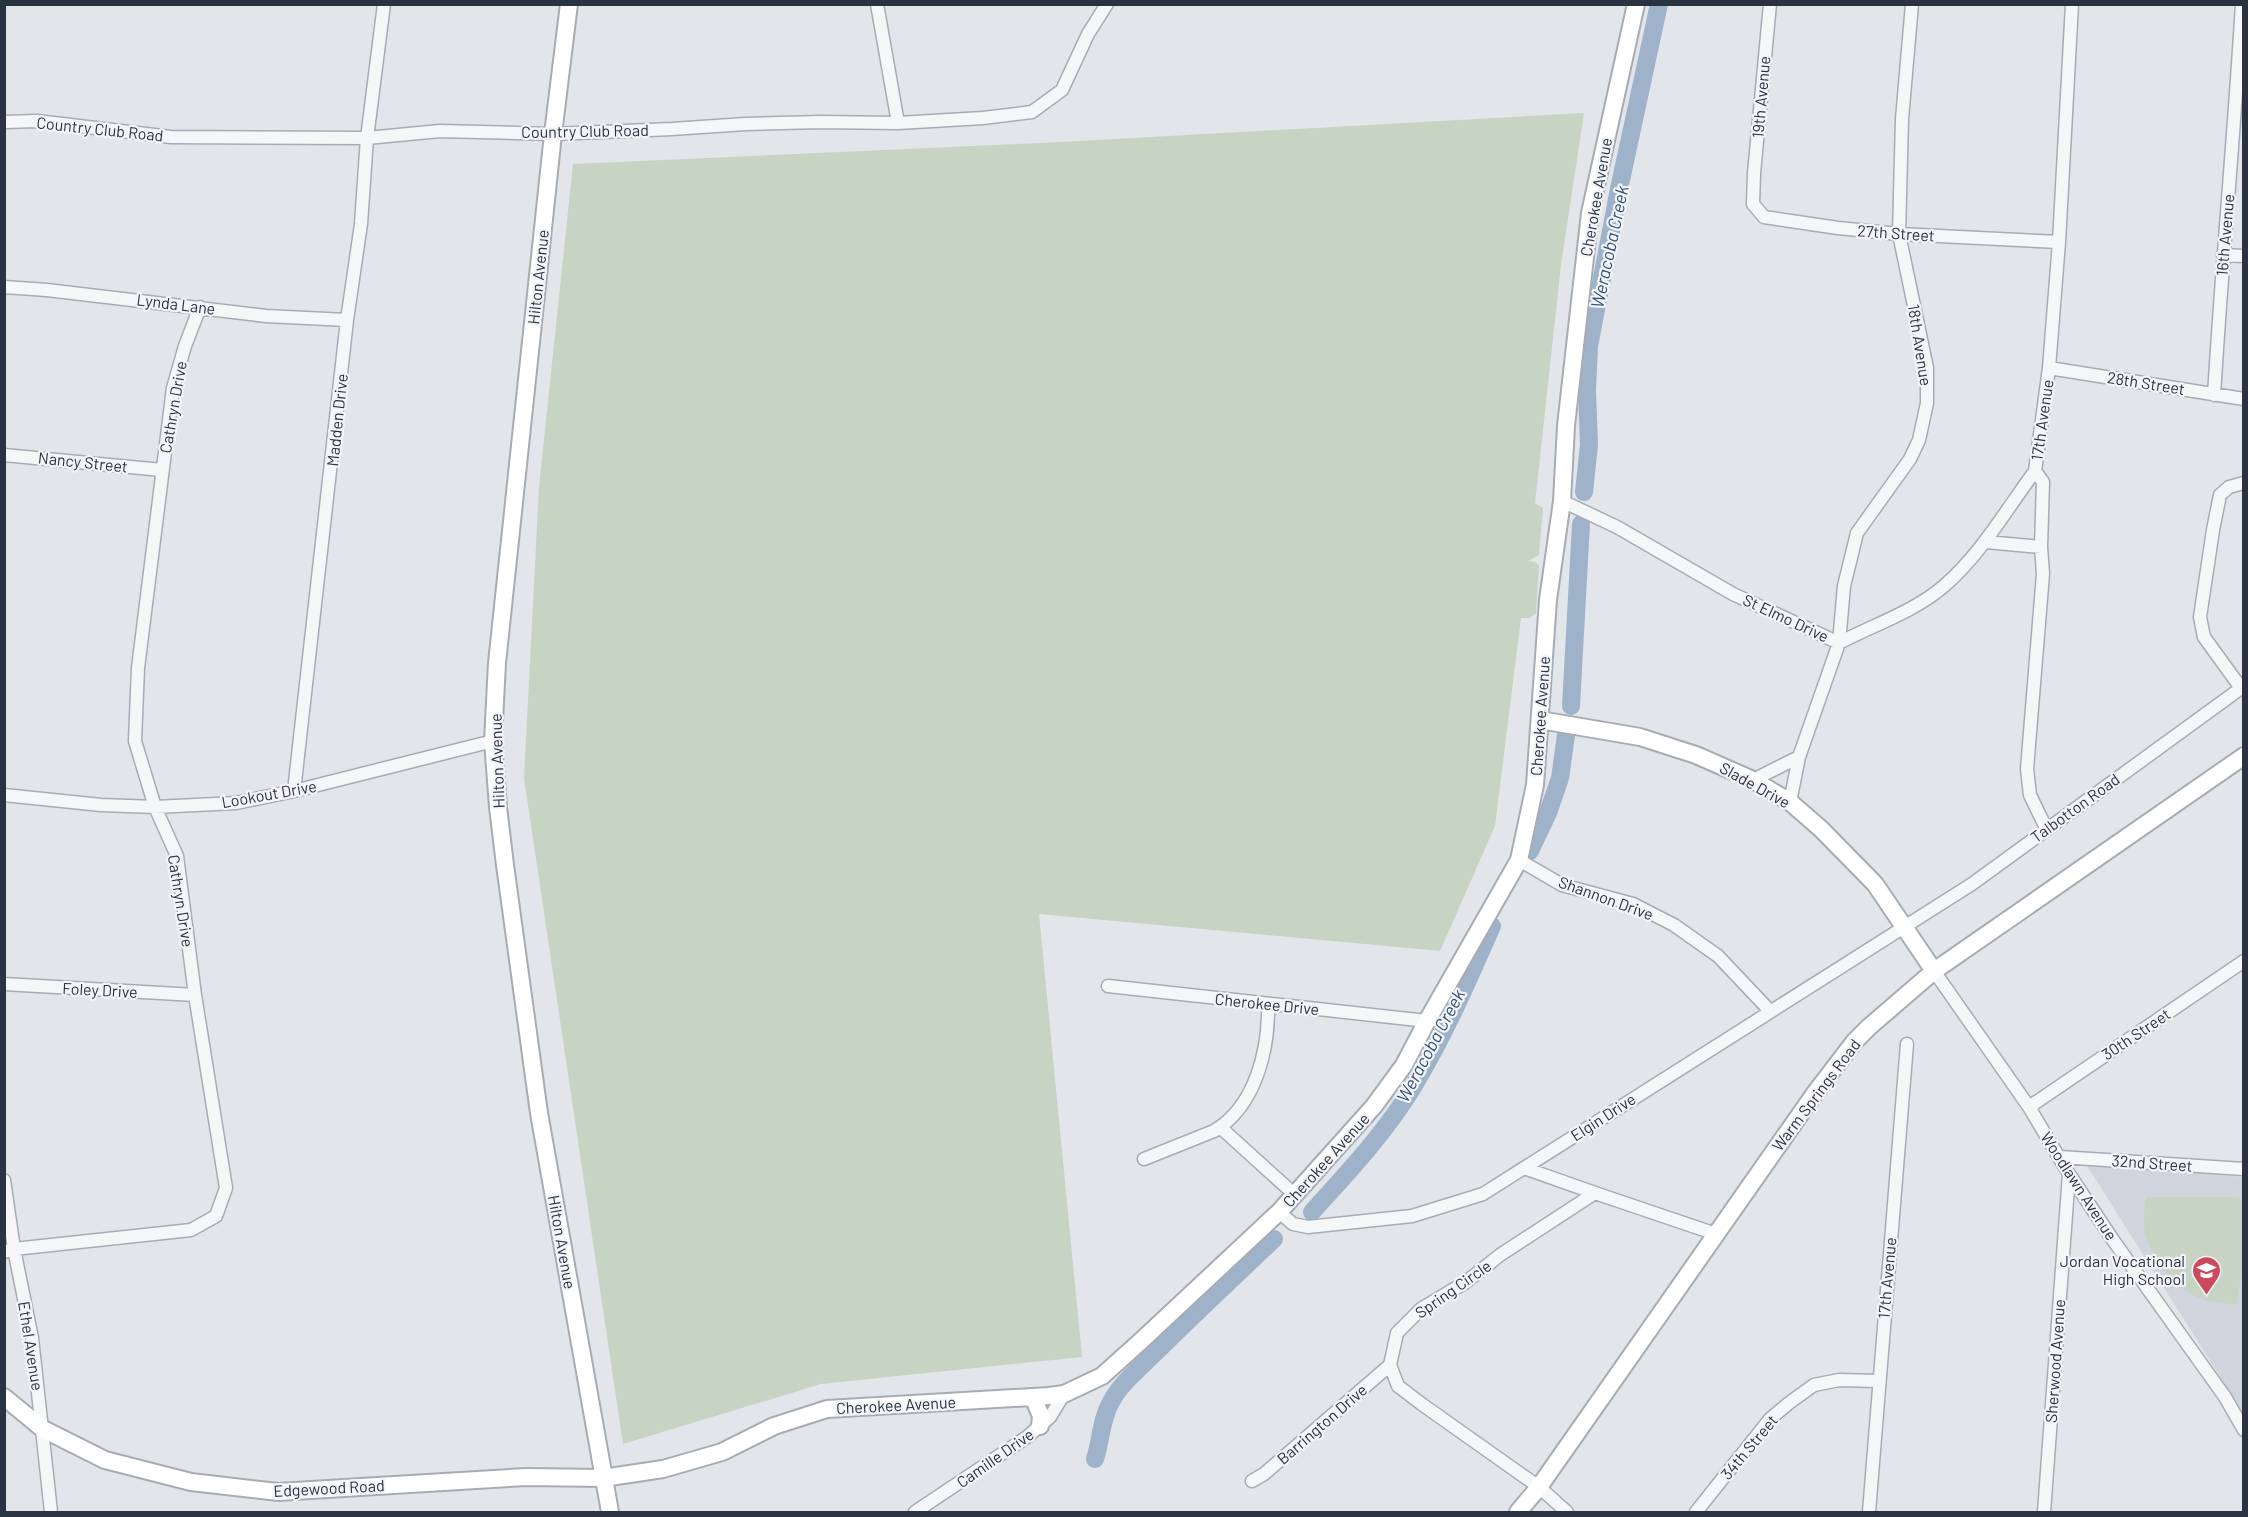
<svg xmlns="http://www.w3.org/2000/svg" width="2248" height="1517" font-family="Barlow,sans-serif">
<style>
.built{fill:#d0d4dc}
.green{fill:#c7d4c3}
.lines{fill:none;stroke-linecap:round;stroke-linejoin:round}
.river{stroke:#9eb3c9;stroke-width:18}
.street-casing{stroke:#a7acb4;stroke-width:15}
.secondary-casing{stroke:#a7acb4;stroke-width:20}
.street{stroke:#f5f6f8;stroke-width:12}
.secondary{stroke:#fff;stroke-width:16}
.labels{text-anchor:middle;stroke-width:4.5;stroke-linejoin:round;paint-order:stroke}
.street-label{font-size:16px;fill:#2a3342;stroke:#f2f4f8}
.poi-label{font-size:16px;fill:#2a3342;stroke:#f2f4f8;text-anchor:end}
.water-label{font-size:18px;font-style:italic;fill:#355176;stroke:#f2f4f8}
</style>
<rect width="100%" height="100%" fill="#e2e5ea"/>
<!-- built -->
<path class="built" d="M2086 1164 2243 1177V1413Z"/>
<!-- green -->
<path class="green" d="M1584 113 1561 265 1535 503 1543 508 1539 555 1528 561 1535 562 1539 566 1536 613 1530 618H1521L1495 826 1440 951 1039 914 1082 1357 821 1384 623 1444 524 778 539 487 573 164 1062 142Z
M2146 1197H2238L2243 1203V1268L2236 1305C2227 1303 2217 1303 2208 1301 2180 1294 2156 1265 2147 1239 2142 1226 2144 1211 2146 1197Z"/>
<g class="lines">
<!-- river -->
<path class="river" d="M1584 492 1589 445 1587 390 1589 346 1619 189 1659 4
M1571 706 1581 524
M1530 851 1548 813 1560 778 1566 735
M1312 1212C1348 1172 1385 1133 1413 1087 1444 1036 1468 981 1492 926
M1095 1459C1101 1441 1101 1419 1111 1402 1120 1384 1140 1368 1154 1354 1193 1315 1234 1277 1274 1239"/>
<defs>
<path id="street" d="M877 4 898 123
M1770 4 1754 173 1753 204 1764 217 1838 228 1899 234 2059 242
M4 122 37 121 171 137 367 138 440 131 553 134 672 129 745 124 820 122 898 123 983 118 1032 112 1062 90 1088 34 1107 4
M2223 255 2244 256
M4 287 47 290 266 316 347 320
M2049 368 2244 399
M2214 395C2222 264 2234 135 2242 4
M4 455 162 470
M1562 501 1617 527 1733 594 1839 643C1873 625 1914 612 1944 586 1981 554 2006 510 2035 471
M1986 542 2041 547
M2241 688 2204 637 2200 617 2213 530 2220 495 2229 487 2244 483
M1753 780 1799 757
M294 791 347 320 361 224 367 138 384 4
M4 795 101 805 155 807 236 803 294 791 493 741
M1790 802 1799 757 1839 643 1844 586 1857 533 1910 459 1919 440 1927 403V368L1899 234 1902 119 1912 4
M2046 828 2030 795 2027 769 2043 574 2041 547 2043 482 2035 471 2049 368 2059 242 2072 4
M1519 860 1562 885 1633 904 1674 925 1718 956 1770 1011
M1934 971 2029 1107 2069 1174 2113 1240 2225 1397 2244 1430
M4 984 195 995
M1108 986 1427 1021
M2029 1107 2244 961
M1220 1127 1294 1194
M2060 1157 2244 1169
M1144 1159 1214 1131C1256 1106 1269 1049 1268 1004
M1524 1168 1595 1193
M4 1180 14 1249 32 1338 51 1512
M1279 1212 1293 1224 1308 1227 1412 1216 1483 1194 1972 884 2244 686
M4 1252 14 1249 191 1230 216 1216 226 1188 195 995 177 856 155 807 135 741 138 668 173 388 185 346 200 307
M1252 1481 1264 1474 1390 1365
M915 1512 1027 1437 1050 1417 1064 1394
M1567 1512 1539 1487 1423 1405 1398 1386 1390 1365 1397 1333 1421 1309 1466 1282 1500 1255 1595 1193 1716 1234
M1696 1512 1770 1419 1789 1403 1814 1385 1839 1380 1879 1381
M1869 1512 1907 1044
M2044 1512 2069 1174"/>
<path id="secondary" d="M569 4 553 134 497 663 493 741 498 807 505 865 539 1113 610 1512
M1540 720 1640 737 1696 755 1753 780 1790 802 1821 829 1875 884 1934 971
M4 1397 43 1429 105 1460 191 1482 278 1492 526 1477 603 1478 663 1469 722 1452 774 1426 827 1409 1049 1396 1064 1394 1102 1376 1142 1340 1279 1212 1374 1106 1404 1065 1427 1021 1519 860 1535 785 1548 600 1562 501 1566 426 1590 213 1636 4
M1033 1397 1041 1416 1040 1426
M1518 1512 1539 1487 1815 1093 1854 1042 1869 1027 1934 971 2244 756"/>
</defs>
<!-- street casing -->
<use href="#street" class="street-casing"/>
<!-- secondary casing -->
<use href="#secondary" class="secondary-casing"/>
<!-- street -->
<use href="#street" class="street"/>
<!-- secondary -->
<use href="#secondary" class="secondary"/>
</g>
<!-- icons -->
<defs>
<symbol id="school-pin" viewBox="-11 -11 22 30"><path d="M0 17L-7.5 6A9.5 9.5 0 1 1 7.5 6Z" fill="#cc4a5d" stroke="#f2f4f8"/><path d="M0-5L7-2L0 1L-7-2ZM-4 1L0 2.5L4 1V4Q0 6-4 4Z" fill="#fff"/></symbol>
</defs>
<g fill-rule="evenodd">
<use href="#school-pin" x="2190" y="1254" width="33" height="45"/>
</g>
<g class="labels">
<!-- street labels -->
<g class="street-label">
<text transform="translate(1761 97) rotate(-85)" y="6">19th Avenue</text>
<text transform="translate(100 129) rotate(6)" y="6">Country Club Road</text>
<text transform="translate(585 131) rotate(-1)" y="6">Country Club Road</text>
<text transform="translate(1596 197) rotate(-80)" y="6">Cherokee Avenue</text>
<text transform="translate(1896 233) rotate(4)" y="6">27th Street</text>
<text transform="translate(2225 235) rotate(-85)" y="6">16th Avenue</text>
<text transform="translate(538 277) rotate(-84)" y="6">Hilton Avenue</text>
<text transform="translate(176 304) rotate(7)" y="6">Lynda Lane</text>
<text transform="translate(1920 345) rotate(81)" y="6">18th Avenue</text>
<text transform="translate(2146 383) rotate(9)" y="6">28th Street</text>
<text transform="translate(173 407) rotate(-80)" y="6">Cathryn Drive</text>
<text transform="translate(337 420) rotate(-84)" y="6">Madden Drive</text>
<text transform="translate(2042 420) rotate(-82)" y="6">17th Avenue</text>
<text transform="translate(83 462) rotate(6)" y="6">Nancy Street</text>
<text transform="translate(1786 618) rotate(25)" y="6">St Elmo Drive</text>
<text transform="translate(1540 716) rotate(-86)" y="6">Cherokee Avenue</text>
<text transform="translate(497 761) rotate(-92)" y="6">Hilton Avenue</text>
<text transform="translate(1755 785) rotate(29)" y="6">Slade Drive</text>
<text transform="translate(269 794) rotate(-10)" y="6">Lookout Drive</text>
<text transform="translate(2075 808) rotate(-36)" y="6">Talbotton Road</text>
<text transform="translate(1606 898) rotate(20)" y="6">Shannon Drive</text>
<text transform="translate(181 901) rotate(81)" y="6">Cathryn Drive</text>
<text transform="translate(100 990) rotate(3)" y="6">Foley Drive</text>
<text transform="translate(1267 1004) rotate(6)" y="6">Cherokee Drive</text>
<text transform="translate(2136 1034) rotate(-34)" y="6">30th Street</text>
<text transform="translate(1816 1095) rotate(-53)" y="6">Warm Springs Road</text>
<text transform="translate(1603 1117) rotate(-33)" y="6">Elgin Drive</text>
<text transform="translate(1326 1160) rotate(-48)" y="6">Cherokee Avenue</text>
<text transform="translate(2152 1163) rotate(4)" y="6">32nd Street</text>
<text transform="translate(2079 1186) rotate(57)" y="6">Woodlawn Avenue</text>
<text transform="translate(562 1242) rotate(80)" y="6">Hilton Avenue</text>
<text transform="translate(1887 1278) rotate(-85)" y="6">17th Avenue</text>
<text transform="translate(1453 1289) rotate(-35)" y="6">Spring Circle</text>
<text transform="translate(31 1346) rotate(81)" y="6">Ethel Avenue</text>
<text transform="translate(2055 1361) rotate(-86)" y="6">Sherwood Avenue</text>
<text transform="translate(896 1405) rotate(-3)" y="6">Cherokee Avenue</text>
<text transform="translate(1322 1424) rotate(-41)" y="6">Barrington Drive</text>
<text transform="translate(1749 1447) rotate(-50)" y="6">34th Street</text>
<text transform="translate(995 1458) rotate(-35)" y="6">Camille Drive</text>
<text transform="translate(329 1488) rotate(-3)" y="6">Edgewood Road</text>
</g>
<!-- poi labels -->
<g class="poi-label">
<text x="2185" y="1267">Jordan Vocational<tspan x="2185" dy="18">High School</tspan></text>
</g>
<!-- water labels -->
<g class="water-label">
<text transform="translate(1610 247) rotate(-78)" y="6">Weracoba Creek</text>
<text transform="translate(1431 1046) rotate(-62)" y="6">Weracoba Creek</text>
</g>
</g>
<!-- border -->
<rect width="2248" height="1517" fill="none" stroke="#2a3342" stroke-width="12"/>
</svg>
